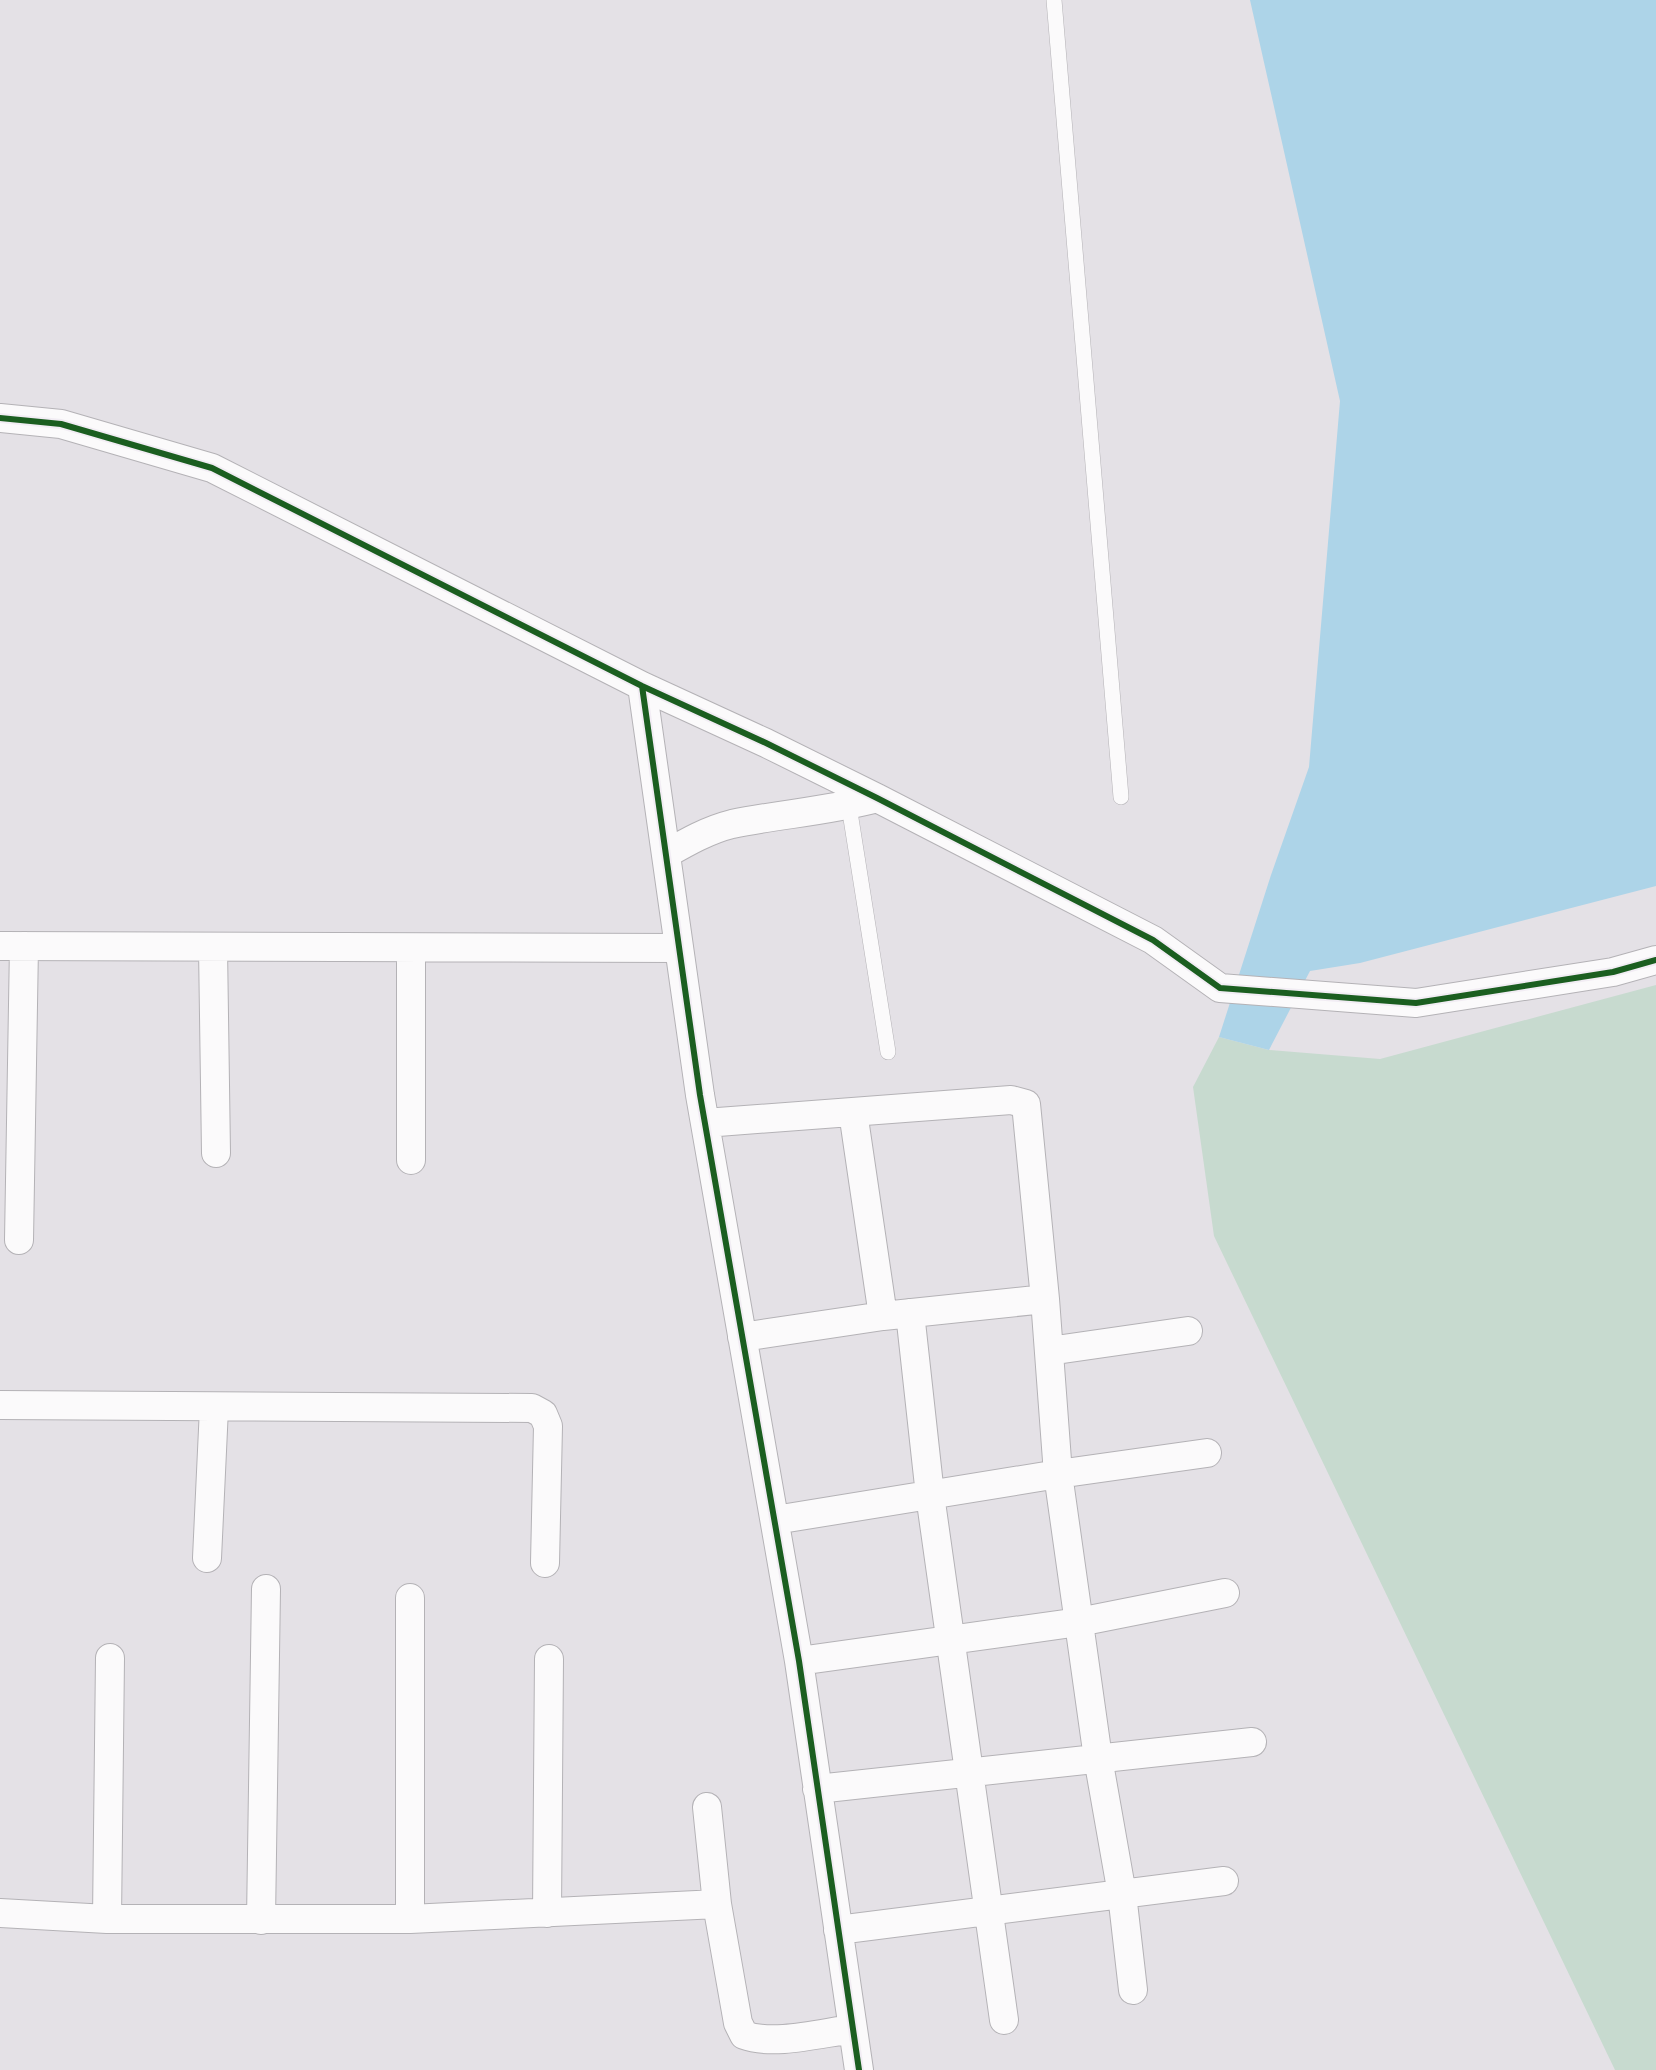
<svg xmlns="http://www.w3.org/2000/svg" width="1656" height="2070" font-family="'Alegreya Sans',sans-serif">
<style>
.green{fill:#c7dacf}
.water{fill:#add4e8}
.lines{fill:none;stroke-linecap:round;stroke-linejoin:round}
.service-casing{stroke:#b4b2b6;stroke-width:16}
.minor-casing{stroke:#b4b2b6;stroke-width:30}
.service{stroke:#fbfafb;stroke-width:15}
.minor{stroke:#fbfafb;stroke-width:28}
.cycleway-casing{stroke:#f2edf4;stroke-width:10}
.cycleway{stroke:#1b5e20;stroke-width:6}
</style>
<rect width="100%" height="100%" fill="#e4e1e6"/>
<!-- green -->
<path class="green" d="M1656 985V2070H1615L1214 1236 1193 1087 1219 1037 1269 1050 1380 1059Z"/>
<!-- water -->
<path class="water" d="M1250 0H1656V886L1360 963 1310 971 1269 1050 1219 1037 1271 875 1309 767 1340 401Z"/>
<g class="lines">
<defs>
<path id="service" d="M1054 0 1121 797
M849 806 888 1052"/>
<path id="minor" d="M0 418 61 424 212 468 642 686 766 743 877 798 1153 940 1220 988 1416 1003 1613 972 1656 960
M642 686 700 1095 799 1661 859 2070
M666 854C687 842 708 830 732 824 780 814 830 811 877 798
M0 946 679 948
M213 947 216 1153
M853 1112 883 1316
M705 1123 1011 1100 1026 1104 1045 1299 1058 1474 1098 1758 1122 1894 1133 1990
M411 1160V948
M19 1240 24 946
M910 1313 930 1495 1004 2020
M742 1337 883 1316 1045 1299
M1049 1351 1188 1331
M0 1405 532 1408 543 1414 548 1426 545 1563
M775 1520 1058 1474 1207 1453
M207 1558 214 1408
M410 1598V1919
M799 1661 1079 1622 1225 1593
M817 1789 1252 1742
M707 1807 717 1904 738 2023 744 2035C773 2046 821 2033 853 2029
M0 1913 107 1919H410L717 1904
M547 1913 549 1659
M107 1919 110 1658
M261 1920 266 1589
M838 1930 1224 1881"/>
</defs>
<!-- service casing -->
<use href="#service" class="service-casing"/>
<!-- minor casing -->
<use href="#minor" class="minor-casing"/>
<!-- service -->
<use href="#service" class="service"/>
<!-- minor -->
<use href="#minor" class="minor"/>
<defs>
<path id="cycleway" d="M0 418 61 424 212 468 642 686 766 743 877 798 1153 940 1220 988 1416 1003 1613 972 1656 960
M642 686 700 1095 799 1661 859 2070"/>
</defs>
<!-- cycleway casing -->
<use href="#cycleway" class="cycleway-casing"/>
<!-- cycleway -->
<use href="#cycleway" class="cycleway"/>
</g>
</svg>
